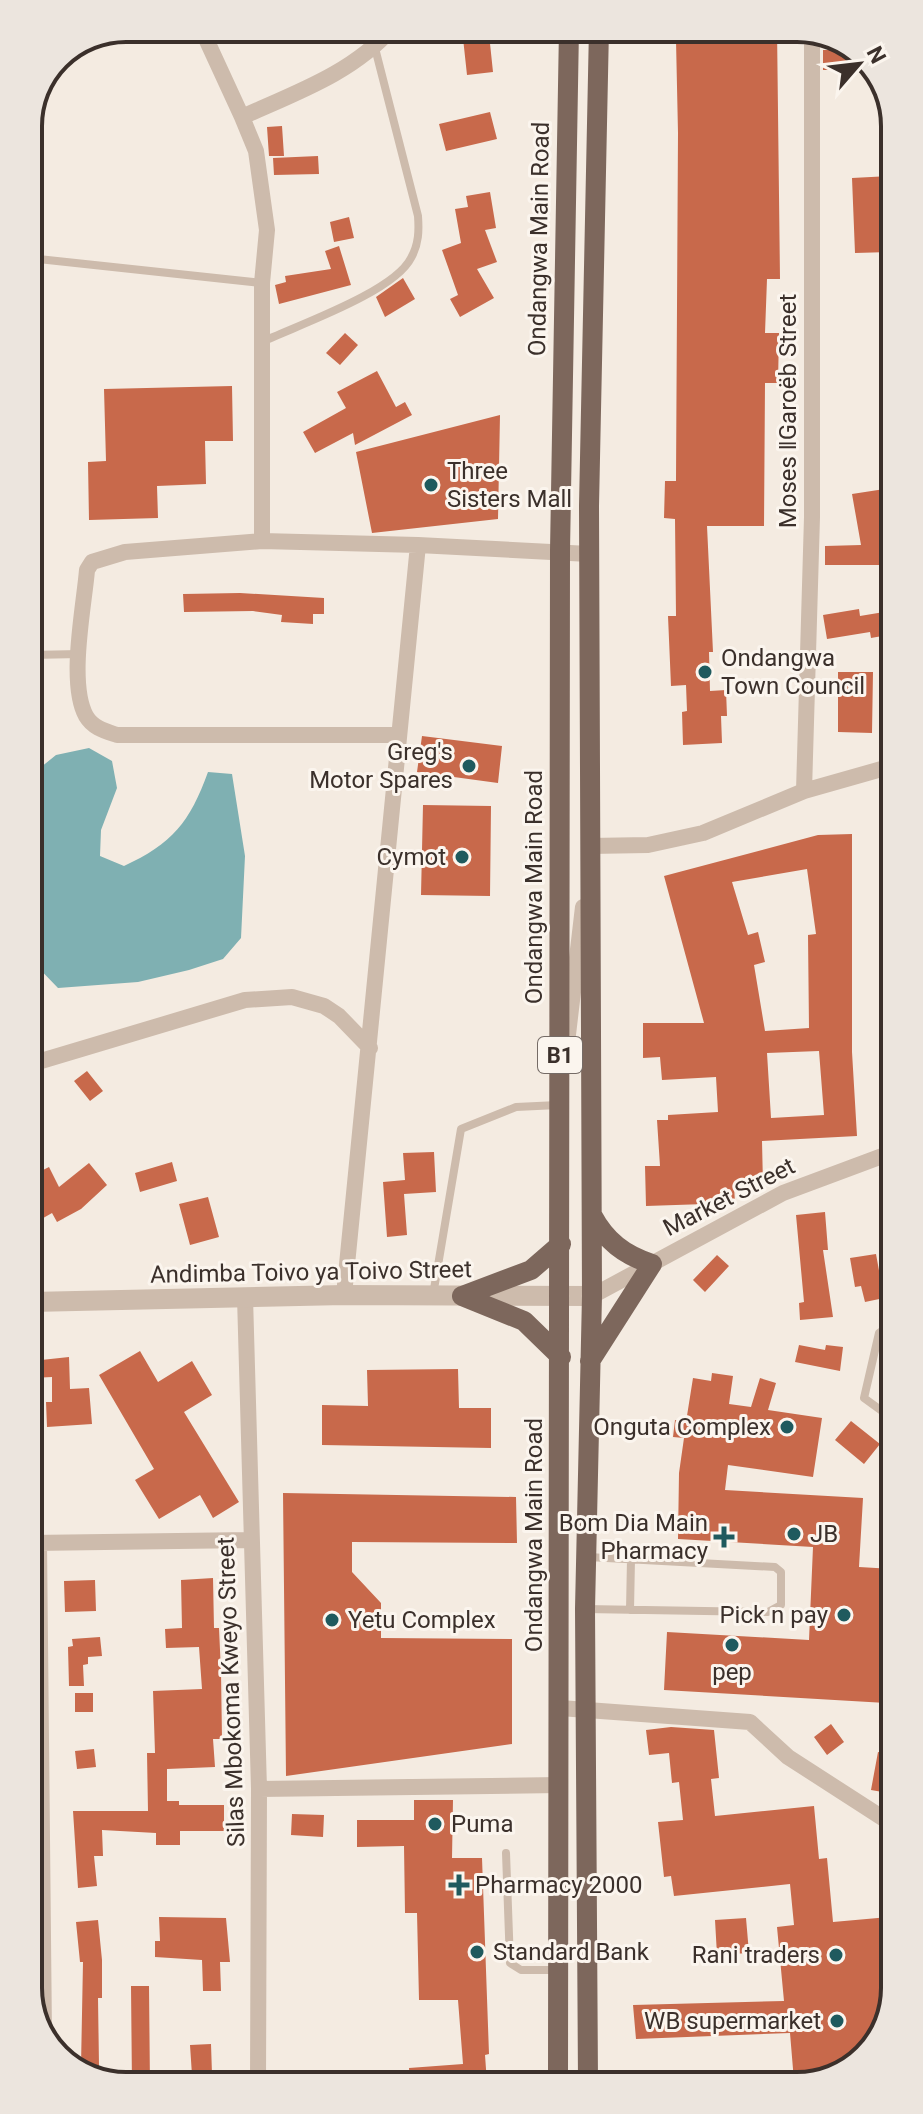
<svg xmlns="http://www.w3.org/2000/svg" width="923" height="2114" font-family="Roboto,sans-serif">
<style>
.water{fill:#7fb0b2}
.building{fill:#c8694b;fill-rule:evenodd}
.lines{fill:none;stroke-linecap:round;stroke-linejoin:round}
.service{stroke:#cdbbac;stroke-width:8}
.minor{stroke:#cdbbac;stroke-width:16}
.tertiary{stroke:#cdbbac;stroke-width:20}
.primary{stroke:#7d675c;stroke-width:20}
.poi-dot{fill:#1f5a5e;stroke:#fbf5ee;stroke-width:3}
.labels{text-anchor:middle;stroke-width:6;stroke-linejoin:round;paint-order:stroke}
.shield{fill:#fbf5ee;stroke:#756b66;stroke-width:2}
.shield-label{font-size:22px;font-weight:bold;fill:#3b302b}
.street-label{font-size:24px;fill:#3b302b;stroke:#fbf5ee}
.poi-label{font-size:24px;fill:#3b302b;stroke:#fbf5ee;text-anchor:start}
.rim{fill:none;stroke:#3b302b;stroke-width:4}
</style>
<rect width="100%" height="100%" fill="#f4ebe1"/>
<!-- water -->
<path class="water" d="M89 748 112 761 117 788 101 830 100 856 124 866C172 844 190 822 208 772L232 774 245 856 241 938 223 959 189 970 138 982 58 988 30 959V776L56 755Z"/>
<!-- building -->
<path class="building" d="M662 28H777L780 279H767L765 333H779L778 383H765L764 526H707L713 652H709L710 691 726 690 727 716H721L722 743 683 745 682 712 687 711 686 685 671 686 668 616H676L675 519 664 518 665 481H676L678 133 676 40H662Z
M489 34 493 72 467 75 463 38Z
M823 50H858L872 70H823Z
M490 112 497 139 446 151 439 124Z
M282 126 284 156H269L267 127Z
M318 156 319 174 274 175 273 158Z
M890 176V252L855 253 852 178Z
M490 192 496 228 485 230 497 262 477 269 494 298 460 317 450 299 458 295 442 250 461 243 455 209 468 207 466 196Z
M349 217 354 238 334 242 330 222Z
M339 246 351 285 279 304 275 285 286 282 285 276 331 269 325 251Z
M403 278 415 299 385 317 376 297Z
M345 333 358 345 340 365 326 353Z
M377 371 396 407 405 402 412 415 355 445 353 433 315 453 303 432 346 408 337 392Z
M29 383H40L42 500H29Z
M232 386 233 441H205L206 484 157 486 158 518 89 520 88 462 106 461 104 389Z
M500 415 498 519 372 533 356 452Z
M891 488V509L887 510 891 565H825V546L861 545 852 494Z
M240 593 324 598V614H313V624L281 622 282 615 253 611 184 612 183 594Z
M859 609 860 616 884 612 888 635 871 638 870 632 827 639 823 615Z
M838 672H873L872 733 838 732Z
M422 736 502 746 498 783 417 772Z
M423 805 491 806 490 896 421 895Z
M852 834V1052L857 1136 762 1141 763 1185 734 1186 735 1203 646 1206 645 1166H660L657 1120H668V1115L718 1112 716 1077 662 1080 660 1057 643 1058V1023H704L664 876 818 835ZM807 869 816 934 808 935 809 1028 765 1031 754 965 765 962 758 932 748 935 732 882ZM819 1051 824 1115 771 1118 767 1053Z
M87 1071 103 1091 90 1101 74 1081Z
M434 1152 436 1192 404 1194 407 1235 387 1237 383 1182 405 1180 403 1153Z
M172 1162 177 1181 140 1192 135 1173Z
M89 1163 107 1185 81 1209 57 1222 52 1213 38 1221 31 1207V1176L49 1167 59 1187Z
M208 1197 219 1237 190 1245 179 1204Z
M825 1212 828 1250H823L833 1317 800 1320 799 1303 804 1302 796 1215Z
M876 1254 884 1298 865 1302 861 1286 855 1287 850 1258Z
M717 1255 729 1266 705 1292 693 1280Z
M799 1345 825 1350 826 1345 843 1347 840 1371 795 1362Z
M140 1351 158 1382 192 1361 212 1395 184 1412 239 1502 213 1518 200 1495 159 1519 135 1480 154 1469 99 1375Z
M69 1357 70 1389 89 1388 92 1424 47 1427 46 1402H52V1377L32 1378V1361Z
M458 1369 459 1408H491V1448L322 1445V1405L368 1406 367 1370Z
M712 1373 733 1376 729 1404 751 1407 760 1378 776 1383 768 1410 822 1418 813 1477 728 1465 725 1490 863 1498 859 1567 893 1569 886 1703 664 1690 667 1632 809 1640 813 1547 678 1539 679 1473 684 1438 673 1437 675 1420 686 1422 693 1378 711 1381Z
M851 1421 880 1444 864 1464 835 1440Z
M283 1493 516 1497 517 1543 352 1542V1572L381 1603V1638L512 1639V1744L286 1776Z
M213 1578 214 1628H219L221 1672 222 1739H213L215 1767 167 1769V1801H179V1805H224V1831H180V1845H156V1833L102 1830 103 1856H94L97 1886 78 1888 73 1811H148L147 1753H155L153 1691 202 1689 199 1647 166 1648 165 1629 182 1628 181 1580Z
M95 1580 96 1611 65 1612 64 1581Z
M100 1637 102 1656 88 1657V1664L83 1665 84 1686H69L68 1647 73 1646 72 1639Z
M75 1693H93V1712H75Z
M831 1724 844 1742 827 1755 814 1737Z
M671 1727 714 1730 719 1778 711 1779 715 1816 814 1806 819 1859 827 1858 833 1922 889 1917 895 1989 878 2043 829 2081H794L790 2033 636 2039 633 2005 784 2001 777 1927 794 1925 790 1884 674 1896 671 1876 664 1877 658 1822 683 1820 679 1782 672 1783 669 1753 649 1755 646 1730Z
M94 1749 96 1767 77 1769 75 1751Z
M878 1752 894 1755V1794L871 1790Z
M414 1800H453L452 1858H482L489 2054 485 2055 487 2083 410 2084 409 2068 463 2064 458 2000H419L417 1913H405L404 1846 357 1847V1820H414Z
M292 1814 324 1815 323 1837 291 1835Z
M159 1917 226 1918 230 1962H220L221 1991H203L202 1960 155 1957V1941H160Z
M746 1918 749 1953 717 1955 715 1920Z
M98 1920 102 1960V1998H98L99 2066H81L83 1962H80L76 1922Z
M131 1986H149L150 2086H132Z
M211 2044 212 2074 192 2075 190 2045Z"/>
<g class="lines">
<!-- service -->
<path class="service" d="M29 258 262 283
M262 342C298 325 394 292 411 258 419 244 419 230 418 216L375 48
M30 655 80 654
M433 1295 461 1129 516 1107 558 1105
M893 1323 879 1333 864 1398 893 1419
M585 1609 768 1612 781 1605V1572L775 1567 588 1557
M630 1610 631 1559
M506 1853 510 1963 521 1970H558"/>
<!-- minor -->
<path class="minor" d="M201 28 242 117C295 93 353 73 392 28
M242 117 256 151 267 230 262 283V541L125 552 92 562 87 570C84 607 68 683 86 716 93 728 105 731 117 735H397
M262 541 418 545
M804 791 812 517V31
M589 857 590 846 648 845 703 833 804 791 892 766
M567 1043 583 907
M31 1064 245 1000 292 997 324 1006 339 1016 370 1048
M891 1153 892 1048
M344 1295 418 545 589 554
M592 1296 783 1193 893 1152
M245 1297 259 1789 258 2085
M32 1543 250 1540
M39 1543 44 2035
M560 1708 750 1722 788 1757 895 1826
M259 1789 560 1785"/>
<!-- tertiary -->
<path class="tertiary" d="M31 1302 344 1295 592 1296"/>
<!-- primary -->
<path class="primary" d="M462 1296 524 1321 561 1357
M462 1296 531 1270 561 1244
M590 1361 652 1264C624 1255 606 1241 592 1215
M588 2082 585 1609 592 1296 589 506 599 28
M558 2083 560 551 569 28"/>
</g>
<!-- markers -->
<g class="poi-dot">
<circle cx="431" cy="485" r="8"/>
<circle cx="705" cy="672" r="8"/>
<circle cx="469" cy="766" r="8"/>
<circle cx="462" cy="857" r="8"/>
<circle cx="787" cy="1427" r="8"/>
<circle cx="794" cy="1534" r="8"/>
<path d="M720 1525h8v8h8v8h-8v8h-8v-8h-8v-8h8z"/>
<circle cx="844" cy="1615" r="8"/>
<circle cx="332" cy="1620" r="8"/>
<circle cx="732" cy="1645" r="8"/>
<circle cx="435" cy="1824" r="8"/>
<path d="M455 1873h8v8h8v8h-8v8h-8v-8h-8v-8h8z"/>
<circle cx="477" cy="1952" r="8"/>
<circle cx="836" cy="1955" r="8"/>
<circle cx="837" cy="2021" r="8"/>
</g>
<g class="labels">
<!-- shield labels -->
<rect class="shield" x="538" y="1037" width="44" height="36" rx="6"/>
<g class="shield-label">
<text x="560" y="1063">B1</text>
</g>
<!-- street labels -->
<g class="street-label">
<text transform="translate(539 239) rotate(-89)" y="8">Ondangwa Main Road</text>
<text transform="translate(788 411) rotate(-90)" y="8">Moses ǁGaroëb Street</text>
<text transform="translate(534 887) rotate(-90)" y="8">Ondangwa Main Road</text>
<text transform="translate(729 1197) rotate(-27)" y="8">Market Street</text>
<text transform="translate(311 1272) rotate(-1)" y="8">Andimba Toivo ya Toivo Street</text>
<text transform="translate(534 1535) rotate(-90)" y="8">Ondangwa Main Road</text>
<text transform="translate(231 1692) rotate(-92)" y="8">Silas Mbokoma Kweyo Street</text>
</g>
<!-- poi labels -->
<g class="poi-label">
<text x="447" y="479">Three<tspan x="447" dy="28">Sisters Mall</tspan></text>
<text x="721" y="666">Ondangwa<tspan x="721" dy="28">Town Council</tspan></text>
<text x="453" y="760" text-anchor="end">Greg's<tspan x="453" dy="28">Motor Spares</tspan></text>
<text x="446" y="865" text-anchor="end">Cymot</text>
<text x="771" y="1435" text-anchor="end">Onguta Complex</text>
<text x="708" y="1531" text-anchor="end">Bom Dia Main<tspan x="708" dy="28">Pharmacy</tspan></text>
<text x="810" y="1542">JB</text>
<text x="828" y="1623" text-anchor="end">Pick n pay</text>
<text x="348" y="1628">Yetu Complex</text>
<text x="732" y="1680" text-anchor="middle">pep</text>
<text x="451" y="1832">Puma</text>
<text x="475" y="1893">Pharmacy 2000</text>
<text x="493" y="1960">Standard Bank</text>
<text x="820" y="1963" text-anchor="end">Rani traders</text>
<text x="821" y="2029" text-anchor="end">WB supermarket</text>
</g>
</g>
<!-- crop -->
<path d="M0 0H923V2114H0ZM126 42H797A84 84 0 0 1 881 126V1988A84 84 0 0 1 797 2072H126A84 84 0 0 1 42 1988V126A84 84 0 0 1 126 42Z" fill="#ece5de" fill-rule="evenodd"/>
<path class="rim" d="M126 42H797A84 84 0 0 1 881 126V1988A84 84 0 0 1 797 2072H126A84 84 0 0 1 42 1988V126A84 84 0 0 1 126 42Z"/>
<!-- north arrow -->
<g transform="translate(859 64) rotate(62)" stroke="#fbf5ee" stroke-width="6" paint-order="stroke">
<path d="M0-6L14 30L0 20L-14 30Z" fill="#3b302b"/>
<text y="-12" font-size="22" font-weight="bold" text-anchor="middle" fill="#3b302b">N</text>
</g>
</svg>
